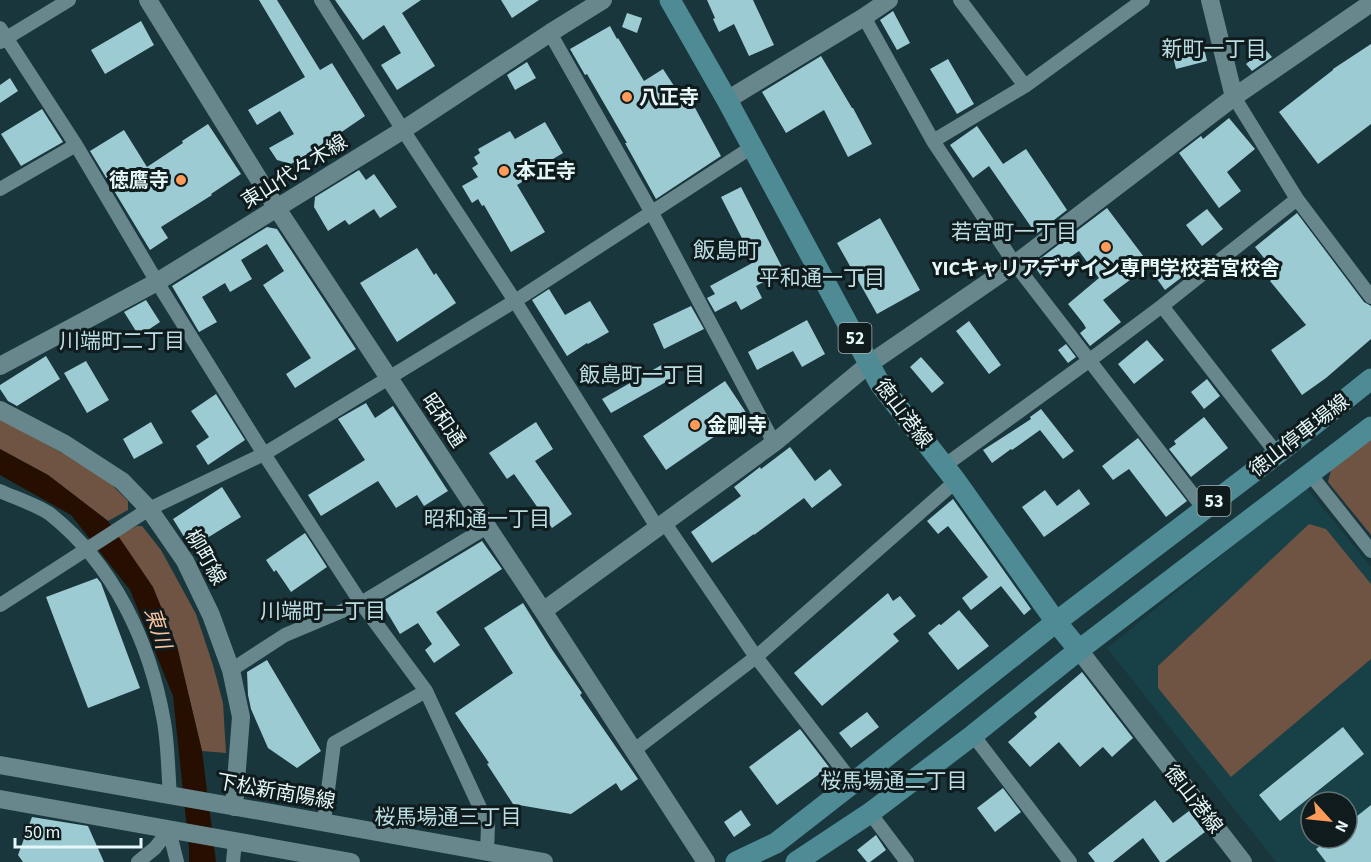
<svg xmlns="http://www.w3.org/2000/svg" width="1371" height="862" font-family="'Source Sans 3','Noto Sans JP',sans-serif">
<style>
.built{fill:#184147;fill-rule:evenodd}
.green{fill:#6f5443}
.water{fill:#260e00}
.building{fill:#9dcbd3}
.lines{fill:none;stroke-linecap:round;stroke-linejoin:round}
.street{stroke:#67878c;stroke-width:14}
.secondary{stroke:#67878c;stroke-width:18}
.primary{stroke:#4e8b95;stroke-width:21}
.poi-dot{fill:#fe9b59;stroke:#0f1b1d;stroke-width:2}
.labels{text-anchor:middle;stroke-width:6;stroke-linejoin:round;paint-order:stroke}
.shield{fill:#0f1b1d;stroke:#a6b5b8;stroke-width:1.5}
.shield-label{font-size:18px;font-weight:bold;fill:#e6f7fa}
.poi-label{font-size:20px;font-weight:bold;fill:#e6f7fa;stroke:#0f1b1d;text-anchor:start}
.street-label{font-size:20px;fill:#e6f7fa;stroke:#0f1b1d}
.neighbourhood-label{font-size:21px;fill:#bcdee3;stroke:#0f1b1d}
.water-label{font-size:21px;font-style:italic;fill:#f9c19e;stroke:#0f1b1d}
.quarter-label{font-size:22px;fill:#bcdee3;stroke:#0f1b1d}
</style>
<rect width="100%" height="100%" fill="#18363b"/>
<!-- built -->
<path class="built" d="M1306 487 1371 567V862H1276L1107 648ZM1311 802H1347V838H1311Z"/>
<!-- green -->
<path class="green" d="M0 419 66 455 109 482 128 501V510L108 521 48 475 0 449Z
M1371 437V535L1328 482 1332 466Z
M1309 524 1326 529 1371 584V659L1231 777 1158 688V666Z
M137 526H142L161 550 196 614 213 665 223 703 226 753 202 751 177 646 117 536Z"/>
<!-- water -->
<path class="water" d="M0 449 48 475 108 521 153 587 177 646 202 751 216 862H189V848L173 696 130 590 71 515 0 475Z"/>
<!-- building -->
<path class="building" d="M259 0H277L320 70 332 63 365 116 324 144 291 164 277 160 269 148 294 134 280 111 257 125 248 110 305 77Z
M335 0H421L402 13 435 66 397 90 381 65 401 53 384 25 363 40Z
M501 0H539L512 18Z
M707 0H753L774 45 749 56 734 24 719 32 713 19 715 18Z
M893 11 910 43 897 50 880 20Z
M627 13 642 18 637 33 622 27Z
M141 21 154 45 105 74 91 50Z
M610 26 617 39 618 38 644 81 663 69 689 109 694 106 721 156 656 199 625 143H627L587 74 585 75 570 49Z
M1371 44V124L1318 164 1279 112 1333 70V69Z
M1204 48 1207 61 1176 69 1173 56Z
M1265 49 1272 57 1252 71 1246 64Z
M821 56 852 108H853L872 144 848 157 824 110 786 133 762 92Z
M948 59 974 104 957 114 930 69Z
M527 62 536 78 515 90 507 75Z
M10 78 18 91 0 103V85Z
M42 109 63 142 21 166 1 134Z
M1229 118 1255 149 1227 172 1241 191 1219 208 1179 153 1201 136 1203 139Z
M545 122 563 153 533 171 535 174 517 185 545 232 511 252 484 205 482 206 478 199 472 203 462 186 478 177 472 168 478 164 474 157 480 153 478 149 510 131 515 139Z
M208 124 241 174 211 194 212 195 161 227 168 238 150 250 90 151 124 130 147 167 183 143 182 141Z
M977 126 1003 164 1026 149 1067 210 1036 234 989 166 973 178 950 145Z
M359 170 366 180 374 174 397 207 380 218 374 209 349 225 345 220 328 231 314 207 315 197Z
M741 187 784 271 756 286 762 298 741 310 736 301 715 312 707 298 715 294 710 286 754 262 721 197Z
M1107 208 1150 265 1103 300 1121 322 1090 346 1080 333 1086 328 1083 323 1068 304 1099 278 1079 251 1042 277 1033 264Z
M1207 209 1223 229 1202 246 1186 225Z
M1297 213 1364 302 1371 306V339L1326 378 1302 395 1271 350 1306 325 1270 281 1278 275 1255 247Z
M880 218 920 290 877 314 837 243Z
M267 227 277 229 356 349 295 388 286 374 311 358 263 285 284 271 267 244 241 260 252 279 230 292 225 283 202 297 217 322 199 332 172 286Z
M417 248 434 275 436 273 456 303 397 342 360 283Z
M1172 256 1186 274 1165 290 1152 272Z
M549 289 565 315 590 301 609 332 588 344 587 343 567 356 532 300Z
M146 300 160 322 139 336 124 312Z
M691 306 704 329 664 349 653 324Z
M807 320 825 354 802 367 793 351 757 370 748 352Z
M969 321 1001 365 989 374 956 331Z
M1147 340 1164 360 1134 384 1118 364Z
M1066 344 1076 357 1068 363 1058 350Z
M46 356 60 379 17 406 8 401 0 389V385Z
M921 357 944 383 932 393 910 367Z
M86 361 109 400 87 413 64 373Z
M665 363 673 378 611 413 602 399Z
M1207 379 1220 396 1204 409 1191 392Z
M725 381 747 414 666 470 643 436Z
M216 394 245 440 208 465 196 446 209 437 191 411Z
M366 403 375 418 393 406 448 491 424 506 417 495 396 508 378 481 321 516 308 495 365 460 338 419Z
M1041 409 1074 451 1063 459 1040 430 1012 450 1011 449 992 463 983 450 1031 419 1030 417Z
M1204 417 1228 448 1191 477 1169 449 1176 444 1174 441Z
M151 422 163 443 134 459 123 439Z
M536 422 553 449 535 461 572 514 552 528 514 474 507 479 489 453Z
M1138 438 1187 501 1166 517 1129 469 1113 480 1102 466Z
M790 447 815 481 830 469 842 485 812 508 804 498 754 535V534L712 563 691 532 741 496 734 487 760 467 761 469Z
M222 487 241 517 191 548 173 519Z
M1079 489 1090 504 1044 537 1022 507 1045 490 1057 506Z
M953 499 1031 609 1024 615 1001 586 971 610 962 598 988 577 948 526 938 534 927 521Z
M305 533 327 567 291 592 276 570 274 572 266 560Z
M482 541 502 569 436 612 460 645 434 663 425 650 432 644 418 623 400 634 381 602Z
M97 578 101 583 140 688 88 708 46 597Z
M888 593 893 601 900 596 916 616 893 634 899 641 822 706 794 673Z
M523 603 551 648 582 693 580 695 638 779 621 791 616 783 571 814 513 804 487 764 489 763 455 713 513 673 484 628Z
M959 610 989 646 958 670 928 633 939 624 941 625Z
M267 660 321 751 297 768 268 748 251 709 248 695 247 672Z
M1082 672 1133 738 1112 757 1103 747 1080 767 1059 742 1030 767 1008 742 1037 717 1034 713Z
M867 712 879 727 851 748 839 733Z
M1343 727 1364 754 1280 821 1259 795Z
M800 729 829 767 777 805 749 767Z
M1003 788 1021 812 995 832 977 808Z
M1155 800 1173 823 1189 811 1205 832 1165 862H1160L1143 838 1113 862H1095L1088 853Z
M1371 805V862H1326L1316 849 1330 838H1347V824Z
M741 810 751 825 734 837 724 822Z
M32 817 88 826 104 862H23L18 855Z
M876 835 886 850 870 862H867L857 850Z"/>
<g class="lines">
<!-- street -->
<path class="street" d="M321 0 403 130 515 301 657 527
M960 0 1025 86
M864 17 933 141 1015 264 1204 509
M0 28 76 145 157 282 264 454 361 603 426 691 488 825 487 852
M550 33 652 213 774 443
M0 42 69 0
M1234 97 1297 199 1371 297
M933 141 1025 86 1143 0
M0 189 76 145
M1162 306 1277 454
M944 466 1090 360 1162 306 1297 199
M1310 474 1371 551
M0 491C13 497 39 506 50 514 114 565 150 642 164 722 168 745 168 771 170 795
M664 522 756 657 853 783
M0 605 149 509 264 454 515 301 752 147
M231 670 285 635 361 603 487 527
M973 735 1070 862
M633 751 756 657 956 481
M870 813 907 862
M324 821 334 743 426 691
M169 830 177 862
M138 862 155 848 169 830
M233 862 235 841"/>
<!-- secondary -->
<path class="secondary" d="M148 0 276 207 543 611 706 862
M1210 0 1234 97
M727 100 864 17 889 0
M0 366 157 282 403 130 550 33 603 0
M0 410 65 444 122 481 149 509 185 561 211 615 231 670 241 717 234 807
M543 611 774 443 869 364 1015 264 1234 97 1371 3
M1079 650 1243 862
M0 765C181 797 363 829 544 862
M0 799 351 862"/>
<!-- primary -->
<path class="primary" d="M670 0 727 100 880 384 956 481 1056 622 1079 650
M736 862 776 843 853 783 1056 622 1277 454 1371 379
M796 862 870 813 973 735 1079 650 1371 427"/>
</g>
<!-- markers -->
<g class="poi-dot">
<circle cx="627" cy="97" r="6"/>
<circle cx="504" cy="171" r="6"/>
<circle cx="181" cy="180" r="6"/>
<circle cx="1106" cy="247" r="6"/>
<circle cx="695" cy="425" r="6"/>
</g>
<g class="labels">
<!-- shield labels -->
<g class="shield">
<rect x="838.5" y="323" width="33" height="30" rx="4.5"/>
<rect x="1197.5" y="486" width="33" height="30" rx="4.5"/>
</g>
<g class="shield-label">
<text x="855" y="344">52</text>
<text x="1214" y="507">53</text>
</g>
<!-- poi labels -->
<g class="poi-label">
<text x="639" y="104">八正寺</text>
<text x="516" y="178">本正寺</text>
<text x="169" y="187" text-anchor="end">徳鷹寺</text>
<text x="1106" y="275" text-anchor="middle">YICキャリアデザイン専門学校若宮校舎</text>
<text x="707" y="432">金剛寺</text>
</g>
<!-- street labels -->
<g class="street-label">
<text transform="translate(294 171) rotate(-32)" y="7">東山代々木線</text>
<text transform="translate(904 413) rotate(53)" y="7">徳山港線</text>
<text transform="translate(444 420) rotate(56)" y="7">昭和通</text>
<text transform="translate(1299 435) rotate(-38)" y="7">徳山停車場線</text>
<text transform="translate(206 557) rotate(60)" y="7">柳町線</text>
<text transform="translate(276 791) rotate(10)" y="7">下松新南陽線</text>
<text transform="translate(1194 799) rotate(52)" y="7">徳山港線</text>
</g>
<!-- neighbourhood labels -->
<g class="neighbourhood-label">
<text x="1214" y="56">新町一丁目</text>
<text x="1014" y="239">若宮町一丁目</text>
<text x="822" y="285">平和通一丁目</text>
<text x="122" y="348">川端町二丁目</text>
<text x="642" y="382">飯島町一丁目</text>
<text x="487" y="526">昭和通一丁目</text>
<text x="323" y="618">川端町一丁目</text>
<text x="894" y="788">桜馬場通二丁目</text>
<text x="448" y="824">桜馬場通三丁目</text>
</g>
<!-- water labels -->
<g class="water-label">
<text transform="translate(158 628) rotate(72)" y="7">東川</text>
</g>
<!-- quarter labels -->
<g class="quarter-label">
<text x="726" y="258">飯島町</text>
</g>
</g>
<!-- north arrow -->
<g transform="translate(1329 820) rotate(117)"><circle r="28" fill="#0f1b1d" stroke="#657375" stroke-width="1.5"/>
<path d="M0-4.5L10 22L0 15L-10 22Z" fill="#fe9b59"/>
<text y="-9" font-size="16" font-weight="bold" text-anchor="middle" fill="#e6f7fa">N</text>
</g>
<!-- scale -->
<path d="M15 838v9h126v-9" fill="none" stroke="#e6f7fa" stroke-width="3"/>
<text x="24" y="838" font-size="18" fill="#e6f7fa" stroke="#0f1b1d" stroke-width="4.5" paint-order="stroke">50 m</text>
</svg>
